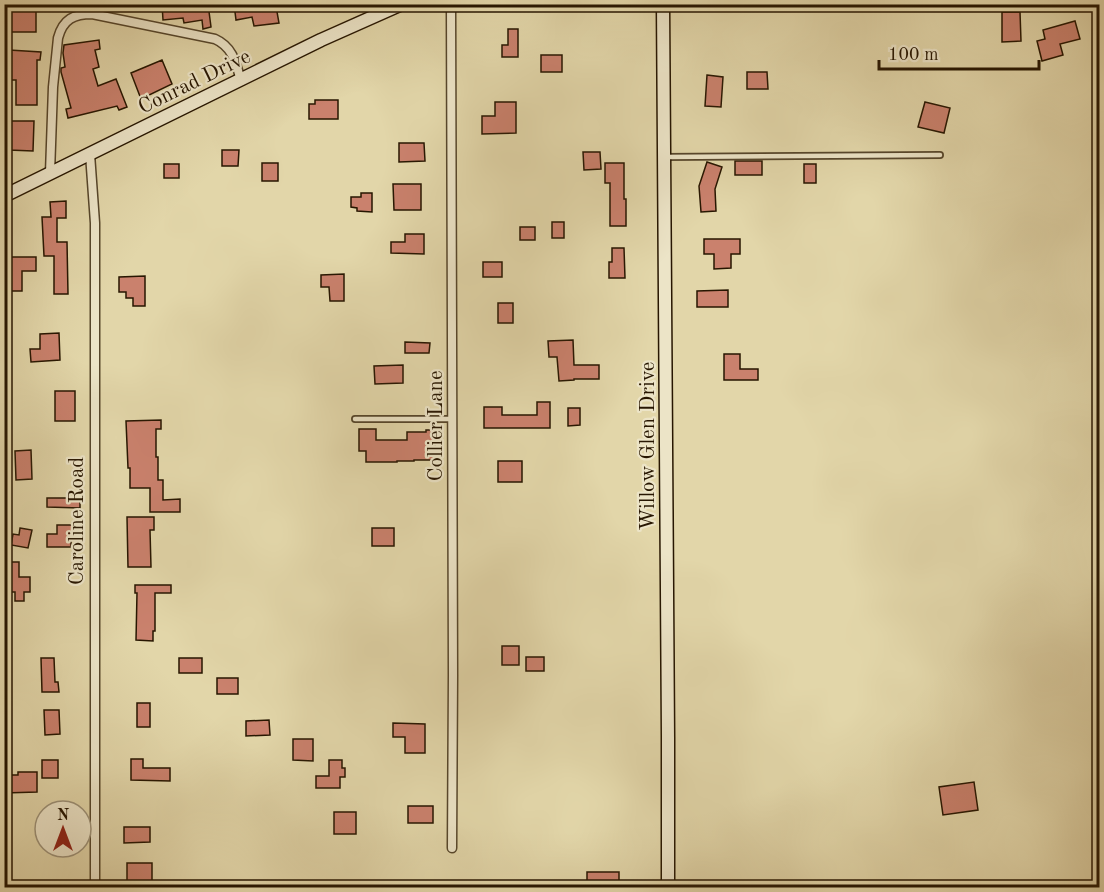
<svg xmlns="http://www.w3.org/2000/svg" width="1104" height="892" font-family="'Old Standard TT',serif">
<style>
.building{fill:#ca816d;stroke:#271601;stroke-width:1.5}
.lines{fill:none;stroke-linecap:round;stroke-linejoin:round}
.lane-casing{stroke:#56462b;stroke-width:8}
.street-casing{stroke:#56462b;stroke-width:11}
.secondary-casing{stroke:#271601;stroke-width:15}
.lane{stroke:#ece4c7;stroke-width:4.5}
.street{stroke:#ece4c7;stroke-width:8}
.secondary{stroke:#ece4c7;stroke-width:12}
.labels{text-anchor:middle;stroke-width:4.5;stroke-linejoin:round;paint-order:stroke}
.street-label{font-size:21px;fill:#271601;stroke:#ece4c7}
</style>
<rect width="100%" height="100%" fill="#e2d6a9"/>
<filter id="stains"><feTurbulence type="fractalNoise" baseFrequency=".00333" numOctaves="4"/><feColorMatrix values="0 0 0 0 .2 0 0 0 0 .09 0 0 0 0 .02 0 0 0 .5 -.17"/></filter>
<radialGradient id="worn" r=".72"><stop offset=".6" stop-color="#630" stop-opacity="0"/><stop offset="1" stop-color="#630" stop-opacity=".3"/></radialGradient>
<!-- building -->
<path class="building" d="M9 4H36V32H8Z
M162 4H208L211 27 203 29 202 20 184 23 183 18 163 20Z
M234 4H247L248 9 276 6 279 23 254 26 252 17 236 20Z
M1002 12H1020L1021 41 1002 42Z
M1075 21 1080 39 1060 44 1063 55 1042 61 1037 41 1045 39 1043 30Z
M508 29H518V57H502V45H508Z
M99 40 100 49 95 50 99 67 93 69 98 86 116 79 127 107 119 110 117 106 68 118 66 109 71 108 61 72V68L65 67 63 53 64 45Z
M9 50 41 52 40 60H37V105H16V80H8Z
M541 55H562V72H541Z
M162 60 172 84 141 99 131 73Z
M747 72H767L768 89H747Z
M707 75 723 77 721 107 705 106Z
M315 100H338V119H309V104H315Z
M495 102H516V133L482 134V116H495Z
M925 102 950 108 944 133 918 127Z
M10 121H34L33 151 9 150Z
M399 143H424L425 161 399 162Z
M222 150H239L238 166H222Z
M583 152H600L601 169 584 170Z
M735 161H762V175H735Z
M707 162 722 167 715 189 716 211 701 212 699 186Z
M262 163H278V181H262Z
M605 163H624V199H626V226H610V183H605Z
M164 164H179V178H164Z
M804 164H816V183H804Z
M393 184H421V210H394Z
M361 193H372V212L357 211V208L351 207V197H361Z
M66 201V218H57V242H67L68 294H54V256H44L42 217H51L50 202Z
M552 222H564V238H552Z
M520 227H535V240H520Z
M405 234H424V254L391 253V242H405Z
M704 239H740V254H731V268L714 269V254H704Z
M612 248H624L625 278H609V262H612Z
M4 257H36V271H22V291H7V274H4Z
M483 262H502V277H483Z
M344 274V301H330L329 287H321V275Z
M145 276V306H133V298H126V292H119V277Z
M728 290V307H697V291Z
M498 303H513V323H498Z
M59 333 60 360 31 362 30 349H40V334Z
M573 340 574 365H599V379H574V380L559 381 557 357H549L548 341Z
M405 342 430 343 429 353H405Z
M724 354H740V369H758V380H724Z
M403 365V383L375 384 374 366Z
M55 391H75V421H55Z
M537 402H550V428H484V407H502V415H537Z
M568 408H580V425L568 426Z
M161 420V429H156V457H158V480H163V500L180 499V512H150V488H130V468H128L126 421Z
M359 429H376V440H407V432H426V430H435V460H414V461H397V462H366V451H359Z
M31 450 32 479 16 480 15 451Z
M498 461H522V482H498Z
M47 498H80V508L47 507Z
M127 517H154V530H150L151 567H128Z
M57 525H75V538H71V547H47V534H57Z
M20 528 32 530 28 548 11 545 13 534 19 535Z
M372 528H394V546H372Z
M4 562H19V577H30V592H24V601H15V592H4Z
M135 585H171V593H155V631H153V641L136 640 137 593H135Z
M502 646H519V665H502Z
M526 657H544V671H526Z
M41 658H54L55 682H58L59 692H42Z
M179 658H202V673H179Z
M217 678H238V694H217Z
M137 703H150V727H137Z
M44 710H59L60 734 45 735Z
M269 720 270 735 246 736V721Z
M393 723 425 724V753H405V737H393Z
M293 739H313V761L293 760Z
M131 759H143V768H170V781L131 780Z
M42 760H58V778H42Z
M329 760H342V768H345V777H340V788H316V776H329Z
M18 772H37V792L4 793V775H18Z
M974 782 978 810 943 815 939 787Z
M408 806H433V823H408Z
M334 812H356V834H334Z
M124 827H150V842L124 843Z
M127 863H152V888H144V881H127Z
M587 872H619V888L587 887Z"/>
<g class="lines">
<defs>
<path id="lane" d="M665 157 940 155
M355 419H453"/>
<path id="street" d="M451 4 453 675 452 848
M90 154 95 223V888
M50 173 53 87 58 38C63 19 74 14 92 14L215 39C233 47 236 63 241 81"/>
<path id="secondary" d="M663 4 668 737V888
M4 196 321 40 402 4"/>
</defs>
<!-- lane casing -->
<use href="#lane" class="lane-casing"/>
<!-- street casing -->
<use href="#street" class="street-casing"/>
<!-- secondary casing -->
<use href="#secondary" class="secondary-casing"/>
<!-- lane -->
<use href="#lane" class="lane"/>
<!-- street -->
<use href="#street" class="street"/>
<!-- secondary -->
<use href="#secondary" class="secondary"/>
</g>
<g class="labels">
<!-- street labels -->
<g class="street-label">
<text transform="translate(194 81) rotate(-26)" y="7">Conrad Drive</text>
<text transform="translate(435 426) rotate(-90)" y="7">Collier Lane</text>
<text transform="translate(647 446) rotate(-90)" y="7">Willow Glen Drive</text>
<text transform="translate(76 521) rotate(-90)" y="7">Caroline Road</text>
</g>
</g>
<!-- margin -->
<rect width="1104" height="892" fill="none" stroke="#e2d6a9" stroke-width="24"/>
<rect x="6" y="6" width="1092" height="880" fill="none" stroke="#271601" stroke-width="3"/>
<rect x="12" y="12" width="1080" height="868" fill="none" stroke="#271601" stroke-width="1.5"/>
<!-- north arrow -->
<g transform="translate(63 829)"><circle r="28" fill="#ece4c7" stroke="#9d9278" stroke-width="1.5"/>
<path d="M0-4.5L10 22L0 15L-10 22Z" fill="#8f2418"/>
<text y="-9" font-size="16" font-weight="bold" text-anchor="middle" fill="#271601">N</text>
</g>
<!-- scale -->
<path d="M879 60v9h160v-9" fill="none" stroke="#271601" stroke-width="3"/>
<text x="888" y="60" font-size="18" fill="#271601" stroke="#ece4c7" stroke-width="4.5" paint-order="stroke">100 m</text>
<rect width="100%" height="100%" filter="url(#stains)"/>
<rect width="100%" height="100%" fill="url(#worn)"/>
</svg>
